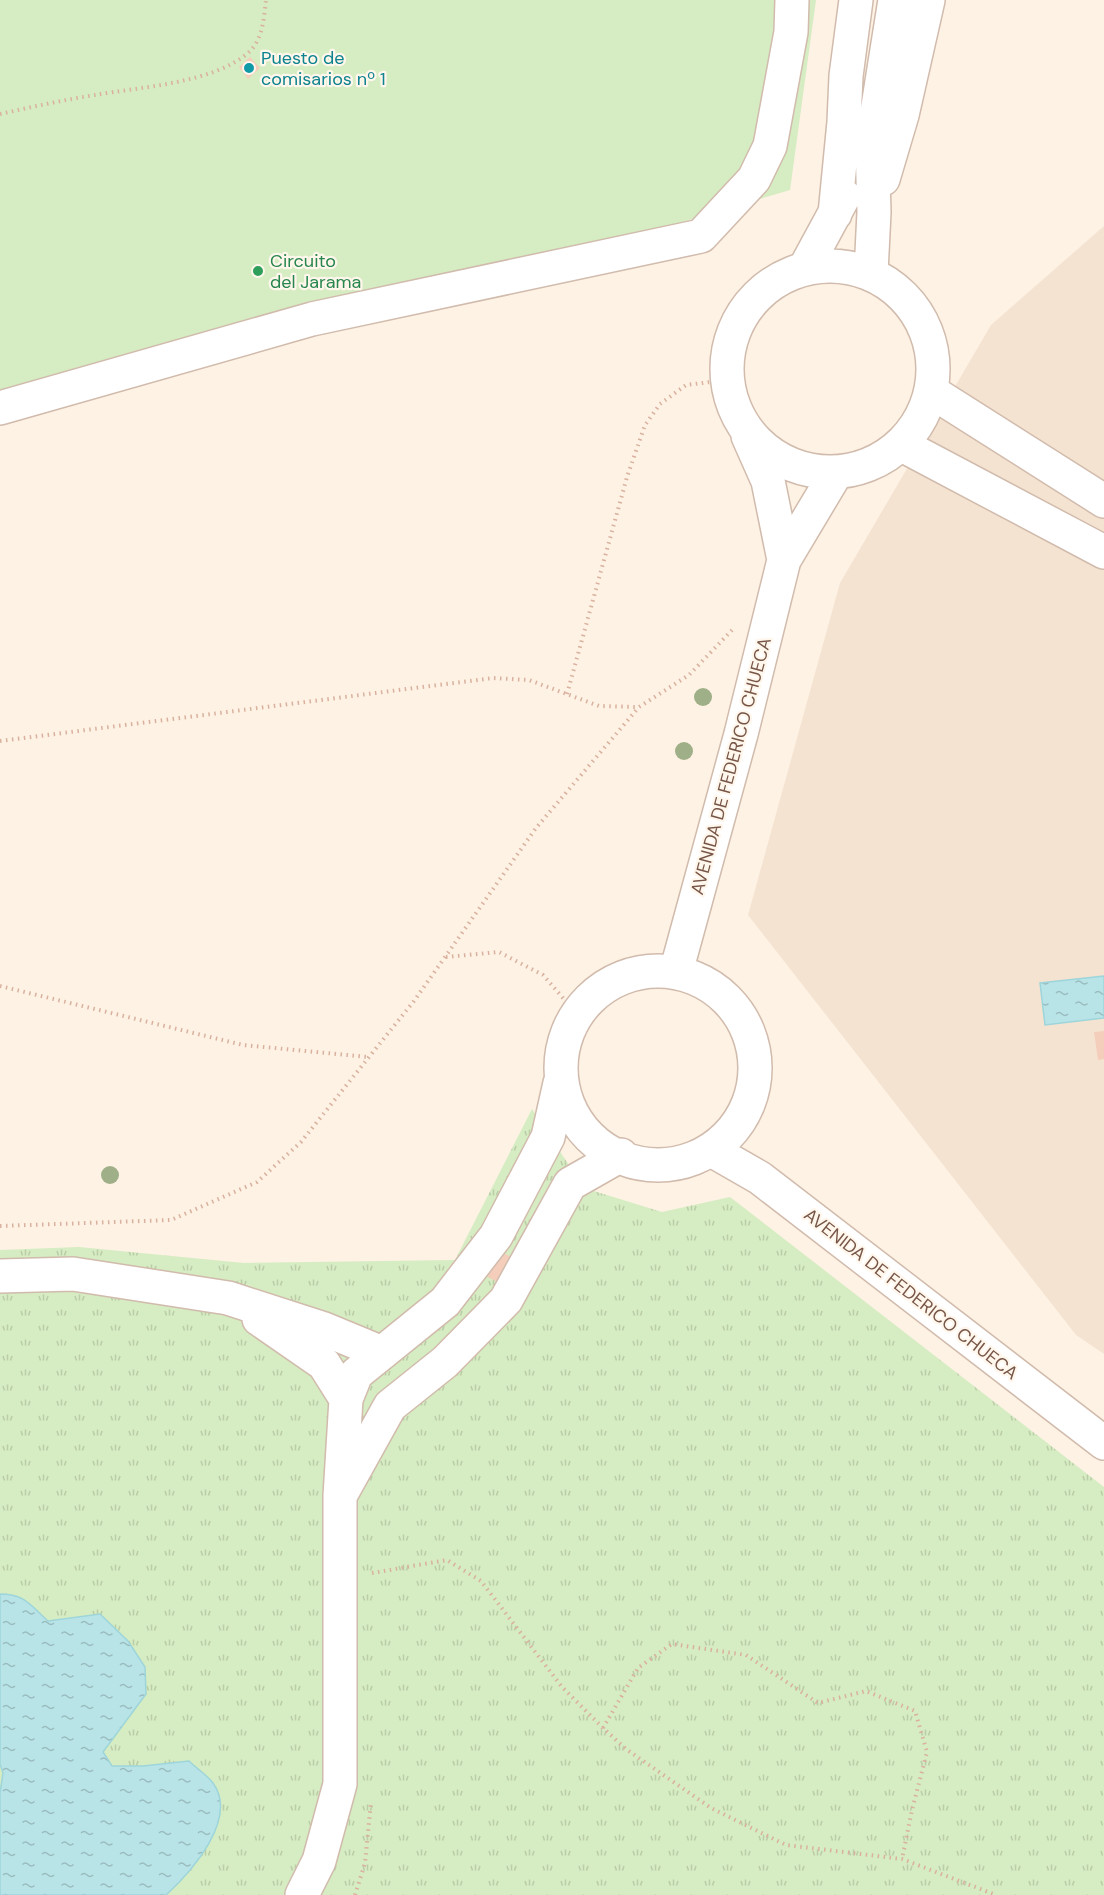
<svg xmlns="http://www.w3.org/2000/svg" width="1104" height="1895" font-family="'DM Sans',sans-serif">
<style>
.residential{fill:#f5e3d2}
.grass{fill:url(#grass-tufts)}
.garden{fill:#d6ecc2}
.water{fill:url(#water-ripples);stroke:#9dd5da;stroke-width:1.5}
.building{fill:#f4cebb}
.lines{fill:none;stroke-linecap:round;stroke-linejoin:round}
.minor-casing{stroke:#d1bbac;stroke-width:36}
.path{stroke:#d9b19e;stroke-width:4;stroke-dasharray:1.5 4.5;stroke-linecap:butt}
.minor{stroke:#fff;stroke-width:33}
.tree{fill:#9faf88}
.culture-dot{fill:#0f9aa8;stroke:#fff6ec;stroke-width:2}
.leisure-dot{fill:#2e9e5b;stroke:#fff6ec;stroke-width:2}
.labels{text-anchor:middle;stroke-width:4.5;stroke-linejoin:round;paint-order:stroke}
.culture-label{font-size:18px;fill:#0d838f;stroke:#fff6ec;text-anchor:start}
.leisure-label{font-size:18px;fill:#27864d;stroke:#fff6ec;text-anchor:start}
.street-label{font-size:18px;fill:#775648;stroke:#fff6ec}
</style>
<defs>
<pattern id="grass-tufts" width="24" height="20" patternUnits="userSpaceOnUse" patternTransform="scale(1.5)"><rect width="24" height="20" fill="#d6ecc2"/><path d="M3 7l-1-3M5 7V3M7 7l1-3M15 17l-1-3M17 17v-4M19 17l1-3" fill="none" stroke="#bbcca8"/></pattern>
<pattern id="water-ripples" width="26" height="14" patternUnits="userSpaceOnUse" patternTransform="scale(1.5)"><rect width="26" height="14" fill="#b8e4e8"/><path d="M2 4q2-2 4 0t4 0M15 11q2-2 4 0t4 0" fill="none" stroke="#9abcbe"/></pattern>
</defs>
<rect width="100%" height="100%" fill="#fdf2e4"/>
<!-- residential -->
<path class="residential" d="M1104 226V1354L1076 1335 748 915 840 583 991 325Z"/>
<!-- grass -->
<path class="grass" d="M532 1109 584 1188 662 1212 730 1197 1104 1487V1895H0V1250L79 1247 244 1263 455 1260Z"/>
<!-- garden -->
<path class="garden" d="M0 0H816L790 190 0 425Z"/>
<!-- water -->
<path class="water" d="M1104 976V1018L1045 1025 1040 983Z
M0 1594C25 1594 30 1605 48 1621L100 1614 128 1641 145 1667 146 1694 103 1752 112 1766H143L189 1761C196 1768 207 1775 213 1783 239 1819 191 1872 166 1895H0V1793L3 1773 0 1764Z"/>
<!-- building -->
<path class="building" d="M250 57 260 68 248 79 239 67Z
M1104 1031V1059L1098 1060 1094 1032Z
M494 1248 519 1261 505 1286 480 1273Z"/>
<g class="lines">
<defs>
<path id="minor" d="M883 179 902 115 928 0
M835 214 844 122 846 76 856 0
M727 369a103 103 0 1 1 206 0a103 103 0 1 1-206 0Z
M805 268 844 196
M871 273 874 212 872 144 895 0
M932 392 1104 501
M0 408 312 319 701 236 754 179 770 146 791 32 792 0
M748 436 768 481 784 560
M902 445 1104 552
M561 1068a97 97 0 1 1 194 0a97 97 0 1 1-194 0Z
M676 972 741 734 784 560 836 473
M560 1083 548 1137 496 1236 445 1302 356 1374 346 1399 340 1496 390 1406 445 1362 506 1300 570 1184 621 1155
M713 1151 760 1178 1104 1443
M0 1276 73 1274 228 1298 324 1329 382 1353
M259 1319 324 1364 346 1399
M302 1895 319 1861 340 1784V1496"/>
</defs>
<!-- minor casing -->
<use href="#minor" class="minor-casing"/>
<!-- path -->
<path class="path" d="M0 114C32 107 63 100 95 95 140 87 215 83 249 52 263 39 264 17 266 0
M567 694 627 477 645 425 660 404 686 385 727 380
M0 741 493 678 529 680 599 706 638 707
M446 957 499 952 543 975 577 1014
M0 986 243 1045 368 1057
M0 1226 171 1220 257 1182 301 1142 369 1057 414 1001 536 828 639 707 689 675 733 629
M372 1573 447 1560 481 1581 562 1687 603 1728 626 1749 711 1808 786 1845 902 1859 996 1895
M603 1728 638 1668 672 1644 746 1655 818 1703 866 1691 915 1711 927 1752 912 1810 902 1859
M355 1895 365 1863 371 1802"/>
<!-- minor -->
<use href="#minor" class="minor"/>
</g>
<!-- trees -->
<g class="tree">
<circle cx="703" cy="697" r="9"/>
<circle cx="684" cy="751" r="9"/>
<circle cx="110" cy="1175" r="9"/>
</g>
<!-- markers -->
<circle class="culture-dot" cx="249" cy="68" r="6"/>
<circle class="leisure-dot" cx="258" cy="271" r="6"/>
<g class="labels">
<!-- culture labels -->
<g class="culture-label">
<text x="261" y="64">Puesto de<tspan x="261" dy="21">comisarios nº 1</tspan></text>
</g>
<!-- leisure labels -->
<g class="leisure-label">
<text x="270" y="267">Circuito<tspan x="270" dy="21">del Jarama</tspan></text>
</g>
<!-- street labels -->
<g class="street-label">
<text transform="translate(731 766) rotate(-75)" y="6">AVENIDA DE FEDERICO CHUECA</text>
<text transform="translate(911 1294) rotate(38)" y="6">AVENIDA DE FEDERICO CHUECA</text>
</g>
</g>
</svg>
